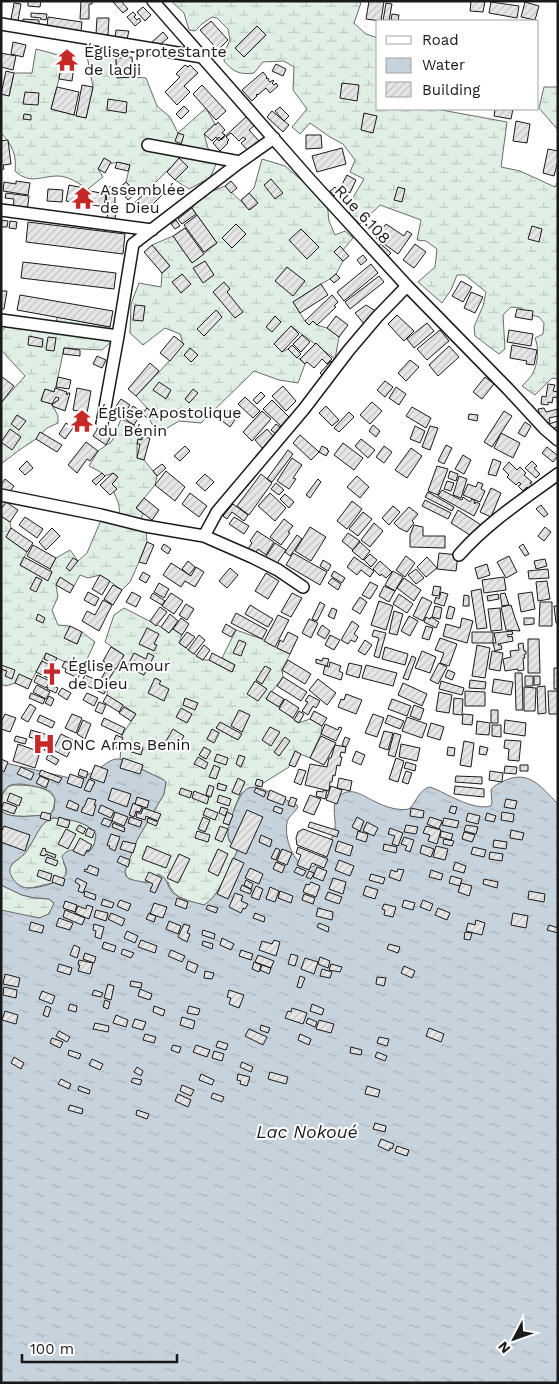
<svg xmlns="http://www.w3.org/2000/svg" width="559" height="1384" font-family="'Work Sans',sans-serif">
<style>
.wetland{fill:url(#wetland-marsh);stroke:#6a6a6a}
.water{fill:url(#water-ripples);stroke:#6a6a6a;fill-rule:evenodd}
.building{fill:url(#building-hatch);stroke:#1a1a1a}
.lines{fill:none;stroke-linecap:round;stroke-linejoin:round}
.minor-casing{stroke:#1a1a1a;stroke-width:14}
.minor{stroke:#fff;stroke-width:11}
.labels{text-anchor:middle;stroke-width:4;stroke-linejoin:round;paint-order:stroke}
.poi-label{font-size:16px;fill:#1a1a1a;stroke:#fff;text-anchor:start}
.street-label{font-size:16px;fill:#1a1a1a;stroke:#fff}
.water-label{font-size:18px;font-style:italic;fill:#1a1a1a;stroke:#fff}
</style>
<defs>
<pattern id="wetland-marsh" width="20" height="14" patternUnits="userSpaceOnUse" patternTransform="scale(1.25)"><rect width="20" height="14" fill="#e0efe3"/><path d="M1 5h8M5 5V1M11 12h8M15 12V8" fill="none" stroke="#c0ccc2"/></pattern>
<pattern id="water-ripples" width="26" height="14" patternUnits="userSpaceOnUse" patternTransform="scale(1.25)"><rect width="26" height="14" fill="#c6d2dc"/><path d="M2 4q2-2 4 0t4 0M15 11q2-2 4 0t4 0" fill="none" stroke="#aab4bc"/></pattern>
<pattern id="building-hatch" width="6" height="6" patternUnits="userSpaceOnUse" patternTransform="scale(1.25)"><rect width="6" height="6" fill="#e6e6e6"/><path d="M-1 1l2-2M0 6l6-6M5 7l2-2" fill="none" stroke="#c5c5c5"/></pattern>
</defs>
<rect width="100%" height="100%" fill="#fff"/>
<!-- wetland -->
<path class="wetland" d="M171 1H358L361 3 354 23 366 34 378 38V109H436L507 122 501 167 520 171 555 187 558 181V379L552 378 535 395 522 386C526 382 530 378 533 373 538 363 539 348 535 338L543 334 544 323 539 317 523 313 522 308 511 307 503 315 505 349 499 354 475 336 474 327 483 306 486 292 465 275H457L451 290 442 303 418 282 435 267 437 249 426 241 417 240 421 220 380 205 360 224 350 214 348 206 364 179 350 172 355 160 343 144 330 137 310 123 300 134 292 127 307 109 293 90 294 67 284 61 263 62 254 73C240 75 233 72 224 61L226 49 230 40 228 29 217 18 212 17 202 24 195 31 189 30 184 13Z
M36 49 62 56 59 79 51 109 86 118 93 87 87 56 116 58 117 77H133L146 78 157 106 170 117 178 133 206 108 215 124 204 134 208 148 217 162 210 178 189 189 175 180 188 167 179 159 141 197 126 182 130 165C115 161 112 162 98 169L103 177 88 189C79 184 69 176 58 176 41 176 30 185 15 171 17 156 12 144 1 133V94L9 96 14 73H32Z
M544 87H558V130L539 108Z
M262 159 285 166 327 202 329 221 335 235 345 231 353 238 343 250 335 252 343 261 336 274 330 279 321 284 293 302 305 321 309 325 313 321 317 325 327 328 339 337 335 359 291 326 274 344 282 352 288 349 305 364 298 383 279 380 254 371 201 423 179 421 164 430 154 428 150 420 155 415 147 408 136 396C152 379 169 363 183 344L180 334 165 328 143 345 130 333 131 304 139 283 161 287 162 273 170 266 152 245 173 236 192 263 217 243 192 208 202 195 225 186 250 210 258 203 249 193 254 188Z
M57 317 110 327 114 339 102 350 64 348 56 387 54 392 45 389 41 400 52 404 58 416V423L47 428 36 439 18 451 1 464V403L25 376 1 350V332L9 323 55 331Z
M121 419 134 425 142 437 137 444V458L144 460 157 476 155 485 136 508 143 514 141 519 119 516C121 500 114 499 112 484L118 477 113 473 105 476 102 473 89 466 98 451 112 441Z
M1 516 10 522 11 528 6 537 27 552 20 565 47 580 52 572 50 569 56 558 70 550 78 561 87 553 101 520 146 531 147 542 139 562 130 582 122 590 100 575 88 578 80 575 74 586 60 578 56 585 58 597 52 610 58 625 70 626 65 638 77 644 82 632 95 642 82 670 46 653 32 680 19 675 15 683 6 686 1 684Z
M124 608 161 627 169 633 173 629 182 635 179 643 203 660H209L232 672 235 665 222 658 236 630 262 639 275 647 290 654 282 670 283 677C278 685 271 691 266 699L279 707 298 723 310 719 322 726 321 734 310 758 295 752 289 767 257 787 249 788 240 795 234 809 228 835 229 841 236 848 237 852C229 867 219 897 204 905 189 901 173 899 168 882 163 882 156 881 151 881 142 883 127 884 125 871L137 840 164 794 166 782 164 780 120 759 122 735 136 714 107 695 108 685 107 682 124 655 105 642 114 615Z
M12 785C26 785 48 785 55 799 54 805 54 811 49 815 36 815 11 820 1 811 1 800 1 790 12 785Z
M53 818C66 818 89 822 96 834 95 840 95 848 88 852L77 849 63 862C73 879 57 882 43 885 39 886 33 888 28 888 19 888 6 877 10 867 13 862 18 860 22 856 25 854 27 850 29 847 36 836 40 822 53 818Z
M1 885 22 895 35 898 49 899 54 903C53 907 51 911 48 914 39 923 12 914 1 910Z"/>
<!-- water -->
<path class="water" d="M115 759H120L164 780 166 782 164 794 137 840 125 871 126 876 129 879 147 883 151 881 158 874C169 878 166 886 173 893 181 900 194 902 204 905 219 897 229 867 237 852 236 845 229 843 228 836 227 827 233 813 236 805 245 784 252 784 272 793 280 797 289 801 297 805L298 807C295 813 288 816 287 823 284 837 293 865 309 867 323 868 332 838 335 828 336 819 332 809 336 801 337 798 341 794 344 793 355 788 366 798 376 802 385 807 399 811 409 809 417 802 418 790 430 787 447 793 472 811 491 806L492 802 491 790C494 785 498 784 504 781 529 769 541 787 558 804V1383H1V910L39 918 49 914 54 903 49 899 35 898 22 895 1 885V811C11 820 36 815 49 815L54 810 55 799C54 797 53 794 51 792 44 787 19 782 11 785 5 787 3 792 1 797V762L70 778C80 778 89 775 97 770 103 766 108 761 115 759ZM53 818C66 818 89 822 96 834 95 840 95 848 88 852 78 851 70 846 62 856 63 862 68 869 66 874 62 883 35 889 27 888 20 887 15 883 12 877 10 874 9 870 11 866 13 861 19 860 22 856 25 854 28 850 29 847 37 836 40 822 53 818Z"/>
<!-- building -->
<path class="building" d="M28 1H41L40 7 28 6Z
M81 1H92V4H89V19H80Z
M121 1 128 9 123 13 113 2Z
M369 1H384L381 21 366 19Z
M471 1H485L483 12 470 11Z
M491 2 519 6 517 18 489 13Z
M525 2 539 6 535 20 521 17Z
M14 3 21 4 18 21 11 19Z
M386 3 392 4 389 21H383Z
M143 7 151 15 145 21 137 12Z
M133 12 136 15 134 17 137 20 139 18 141 21 135 26 127 17Z
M31 13 47 14 46 20 40 19 41 18 31 17Z
M392 14 399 15 398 21H391Z
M48 17 82 22 81 31 47 26Z
M97 18H109L108 35 96 34Z
M23 19 39 20V27L22 24Z
M211 21 228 40 218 50 200 30Z
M257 26 266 35 244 57 235 48Z
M116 30 129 31 127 39 122 38V41H117V37H115Z
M163 32 168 38 157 47 152 42Z
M13 42 26 45 23 57 11 54Z
M1 53 16 56 13 70 1 67Z
M62 56 75 58 72 81 59 79Z
M132 57 133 77 117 78 116 58Z
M276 64 286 69 283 76 272 71Z
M185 65 188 67 190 65 198 73 184 86 190 92 177 105 165 92 180 77 176 74Z
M6 71 14 73 9 96 1 94Z
M263 72 267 77 266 78 267 79 268 78 269 80H268L270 82 273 80 274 81 272 83 274 85 276 83 278 86 270 93 266 88 258 95 257 94 256 95 257 96 252 101 242 90Z
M342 83 359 85 357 101 340 98Z
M82 85 93 87 86 118 76 116Z
M202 85 226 111 216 120 193 94Z
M57 87 79 92 74 115 51 109Z
M25 92 39 93 38 105 23 104Z
M108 99 127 102 126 113 107 110Z
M184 106 189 111 181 119 176 114Z
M280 107 289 116 284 121 275 111Z
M495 109H513L511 119 494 116Z
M272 111 289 125 283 132 267 117Z
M364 113 377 116 373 133 361 130Z
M24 114 31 115V120L23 119Z
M247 116 255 125 249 130 259 141 248 151 241 143 246 139 243 137 239 141 231 133 226 137 229 140 227 142 228 143 220 151 213 143 219 137 221 140Z
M516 121 530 124 527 143 513 141Z
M218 122 225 130 222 133 225 135 219 141 216 137 212 141 204 134 215 124 216 125Z
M178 133 184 135 181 144 175 141Z
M306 135H321L322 148 306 149Z
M8 140 11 164 3 165 4 169 1 170V141Z
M342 148 346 164 317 172 312 156Z
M548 149 558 151V161L554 176 543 173Z
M104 158 111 162 105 173 98 169Z
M179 158 188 167 175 180 167 172Z
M117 162 130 165 128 171 115 168Z
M347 175 356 180 350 193 340 188Z
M271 179 283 193 275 199 264 185Z
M16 181 30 183 28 195 3 191 4 182 16 184Z
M231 181 237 188 231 193 225 186Z
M126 182 136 193 128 200 118 189Z
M69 185 89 189 86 205 66 201Z
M153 186 162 195 143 214 133 204Z
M106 187H115V211L107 212Z
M335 187 339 191 334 196 330 191Z
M398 187 405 189 402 202 394 200Z
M48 189 63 190 62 202 47 201Z
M90 191 106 194 104 207 88 204Z
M6 193 29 196 27 212 13 210 14 199 5 198Z
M249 193 258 203 249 210 241 200Z
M192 208 196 214 182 224 178 219Z
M108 212H116L115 219 107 218Z
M197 215 217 243 204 252 184 225Z
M1 220 8 221 7 227H1Z
M176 220 180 226 175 229 171 224Z
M10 221 17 222 16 229 9 228Z
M28 222 125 234 123 254 26 242Z
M236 224 246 234 232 248 222 238Z
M386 224 404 236 407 231 412 234 398 254 376 238Z
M532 226 542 229 539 242 528 239Z
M185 228 204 254 192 263 173 236Z
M301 229 319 247 307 259 289 240Z
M381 244 391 253 388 256 377 247Z
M415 244 426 252 414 268 403 260Z
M152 245 170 266 162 273 144 252Z
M340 246 349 256 343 261 334 252Z
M363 255 367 260 361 265 357 260Z
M205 261 214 275 203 283 193 268Z
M23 262 116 273 114 289 21 278Z
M371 264 378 273 344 301 337 292Z
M287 267 305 281 293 296 275 281Z
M182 274 191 284 181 293 172 282Z
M336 274 340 278 334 283 330 279Z
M379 276 384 282 350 309 345 302Z
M461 281 472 287 463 302 452 296Z
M224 282 230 289 227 292 243 312 235 318 213 292Z
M321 284 328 295 300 313 293 302Z
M1 291H7L4 309H1Z
M471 292 483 297 475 313 464 308Z
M20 295 113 311 110 327 17 310Z
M332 295 338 302 334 306 336 307 317 325 313 321 309 325 305 321Z
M135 305 145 306 143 321 133 320Z
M366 305 379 313 365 325 355 313Z
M517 309 533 311 532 320 515 317Z
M216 310 222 317 204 336 197 329Z
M397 315 414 331 404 341 388 324Z
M275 316 281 322 272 332 266 327Z
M336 316 348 325 339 337 327 328Z
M427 323 434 331 414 348 407 339Z
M291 326 299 334 282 352 274 344Z
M440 330 449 341 427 360 417 349Z
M509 330 533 334 531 346 507 342Z
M302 335 310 342 301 352 293 344Z
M29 336 43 339 42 347 28 345Z
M174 336 184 344 170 361 160 353Z
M48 337 56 338 54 351 46 350Z
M316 343 332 359 327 364 322 359 314 368 307 362 305 364 300 359Z
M292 345 301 354 297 358 288 349Z
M512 345 537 350 534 365 526 364 527 361 510 358Z
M449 346 459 357 438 376 429 365Z
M64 348 80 350V356L63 354Z
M190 348 198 355 191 362 184 355Z
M97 356 106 360 102 368 93 364Z
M410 360 419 367 406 381 398 373Z
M331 361 336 365 325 378 320 373Z
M150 363 159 371 136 396 128 389Z
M1 376 14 386 1 403Z
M58 377 71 380 69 389 56 387Z
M485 377 494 384 482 399 473 392Z
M385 381 393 387 385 397 377 390Z
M159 382 171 390 166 399 153 390Z
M548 384 555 385 553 391 558 392V398L553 397 552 403 548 402V405L541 404 542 396 546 397Z
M283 386 296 401 286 411 272 396Z
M396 387 406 394 399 405 389 398Z
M55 388 67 392 66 394 67 395 68 393H70L65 411 52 406 53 403H55L56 401H58L59 398 56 397 52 404 41 401 45 389 54 392Z
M77 388 91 391 87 413 73 410Z
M193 389 198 393 189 403 185 399Z
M261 392 265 396 257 404 253 400Z
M245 397 260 411 253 418 238 404Z
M121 399 130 405 121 419 112 412Z
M272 400 290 418 282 427 263 409Z
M372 402 382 411 370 424 360 415Z
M133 406 142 412 134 425 125 419Z
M326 406 339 420 332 426 319 413Z
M412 407 431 418 426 428 406 416Z
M147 408 155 415 150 420 142 414Z
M544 408 546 412 558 409V416L549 418 550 422 543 424 538 409Z
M228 410 237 417 230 427 221 420Z
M262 411 271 419 252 441 243 432Z
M504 411 512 416 492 447 484 442Z
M349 412 354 417 339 432 334 428Z
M469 414 478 415 477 421 468 419Z
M17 415 26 421 19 430 11 424Z
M558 421V427L551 429 549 424Z
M525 422 531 426 525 437 518 433Z
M66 423 73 428 65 439 59 434Z
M276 424 284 430 279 437 271 430Z
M373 425 380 431 376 437 369 431Z
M415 426 425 431 420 443 410 439Z
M430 426 438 428 430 450 422 447Z
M98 428 111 436 106 445 93 436Z
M10 429 21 437 12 450 1 442Z
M267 429 275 438 263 449 255 440Z
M40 432 62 445 57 452 36 439Z
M501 433 520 443 513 458 494 448Z
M300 435 319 452 311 460 293 443Z
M142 437 150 438 144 460 137 458 140 444H137L138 439 142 440Z
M361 439 375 450 368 458 355 446Z
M86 442 98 451 90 461 87 459 77 473 68 465Z
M343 443 363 458 354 470 334 455Z
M446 445 452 448 444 464 438 461Z
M185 446 190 451 180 461 174 456Z
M322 446 328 449 327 450 329 451 326 456 319 452Z
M384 446 392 452 384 463 376 457Z
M547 447 558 456 553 462 542 453Z
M411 448 422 456 407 478 395 470Z
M288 450 293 454 272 482 267 479Z
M463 455 471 460 464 474 455 469Z
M292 458 302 465 293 478 296 479 289 489 277 481Z
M493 459 501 462 496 476 488 474Z
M27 461 33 468 25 475 19 469Z
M532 461 537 466 534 468 540 474 536 478 525 468Z
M509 462 517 470 520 467 526 473 524 475 532 482 530 483 534 486 530 490 527 487 523 491 518 486 521 484 519 482 516 485 507 477 509 475 503 469Z
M162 464 166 468 157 476 153 471Z
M437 466 448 469 438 495 428 491Z
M166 471 185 487 175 501 155 485Z
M450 471 458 474 456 481 448 478Z
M102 473 105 476 96 485 92 481Z
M113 473 118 477 112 484 117 489 110 495 100 485Z
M205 474 214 482 205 491 196 483Z
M261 474 272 483 249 515 237 506Z
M357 476 369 487 360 498 347 487Z
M459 476 467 479 461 498 453 495Z
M5 479 14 486 8 494 1 488V485Z
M318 479 321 482 310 498 306 495Z
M447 481 454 483 451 491 444 489Z
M478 482 483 484 481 489 485 491 480 502 463 495 468 484 476 487Z
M276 483 284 490 279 495 271 489Z
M491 488 501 493 491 517 480 512Z
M442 490 457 498 462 500 463 497 470 502 472 499 475 501 474 503 475 504 476 502 480 504 474 516 438 496Z
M428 492 454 507 452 511 425 497Z
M190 493 207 506 199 517 182 504Z
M270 493 286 508 275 521 258 506Z
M285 494 294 502 289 508 280 499Z
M144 498 159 510 152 520 136 508Z
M425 500 451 513 448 519 422 506Z
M352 501 362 509 347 529 337 521Z
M6 502 18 510 10 522 1 516V509Z
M233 504 248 515 244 521 232 512 227 519 223 516Z
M541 505 548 514 544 517 536 509Z
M393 506 400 512 389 525 382 518Z
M409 507 418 514 412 521 414 523 407 532 399 528 394 523Z
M458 510 481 525 473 537 451 523Z
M363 512 372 519 358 536 349 529Z
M25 517 43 529 37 538 19 525Z
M234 517 249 526 244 534 229 524Z
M284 519 293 526 288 532 290 533 281 545 270 537Z
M374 523 383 531 370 547 361 540Z
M414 525 423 527V536H445V548L410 547V535Z
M310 527 326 537 311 561 295 551Z
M545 527 551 532 544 541 538 536Z
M11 528 33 543 27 552 6 537Z
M52 528 60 536 46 550 39 542Z
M257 531 274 542 266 555 258 549 255 554 248 549 252 543 250 541Z
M348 533 360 541 353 550 342 541Z
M297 535 302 539 290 556 285 552Z
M147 542 154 545 146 564 139 562Z
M360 542 370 551 363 560 352 551Z
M275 543 286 550 276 565 265 558Z
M164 544 171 549 168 554 161 549Z
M523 544 529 554 525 556 519 547Z
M33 545 56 558 50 569 27 556Z
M293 553 327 572 320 585 286 565Z
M439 553 458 555 456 571 437 569Z
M370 554 377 560 371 567 364 560Z
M406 556 415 563 405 577 396 570Z
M509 556 517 572 506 578 497 562Z
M24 557 52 572 48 581 20 565Z
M354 557 374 571 370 577 361 570 357 575 347 567Z
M427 557 437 568 426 577 417 567Z
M73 558 78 561 70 571 66 568Z
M545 559 547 566 536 569 534 561Z
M323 560 331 565 328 571 320 566Z
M188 561 195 567 189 575 182 569Z
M380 561 392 572 386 578 381 574 380 576 373 569Z
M171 563 191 576 196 567 204 572 195 587 185 581 181 587 163 575Z
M487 564 490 575 478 579 475 568Z
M230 568 238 575 227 588 219 581Z
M416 569 424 578 416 584 408 575Z
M548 569 549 578 529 579 528 571Z
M334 571 345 578 342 583 331 576Z
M393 571 403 577 395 591 385 585Z
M143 572 150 576 146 583 139 579Z
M266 573 279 581 268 599 255 591Z
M100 575 110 581 102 595 92 589Z
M36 577 42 580 36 592 30 589Z
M60 577 74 586 70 593 56 585Z
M504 577 506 590 484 593 482 580Z
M332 578 341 584 338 590 328 583Z
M404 578 421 590 414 601 397 588Z
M547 581 550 599 538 601 536 582Z
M370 582 378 586 370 599 362 595Z
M159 583 169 589 164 598 154 592Z
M113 585 122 590 113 605 104 599Z
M384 586 395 591 389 602 379 596Z
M434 586 441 587 439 596 432 595Z
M481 589 487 628 477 629 471 591Z
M88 592 99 598 95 606 84 600Z
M132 592 141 597 136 607 126 602Z
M441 592 448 594 444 606 434 603 436 597 439 599Z
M532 592 535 609 521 612 518 594Z
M153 593 165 601 162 605 150 598Z
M171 593 183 601 174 614 162 606Z
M292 593 302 598 291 617 281 612Z
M505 593 509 605 502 606 500 594Z
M399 594 413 604 407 613 393 604Z
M498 594 499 599 488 601 487 596Z
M464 595 469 596V606H463Z
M360 597 367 602 360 614 352 609Z
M422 597 432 602 423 621 413 616Z
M103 600 112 605 99 631 82 621 87 611 95 615Z
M379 601 393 606 386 630 371 625Z
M320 602 325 605 317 621 312 619Z
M540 602H552V626H539Z
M186 604 194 609 187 620 179 615Z
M250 605 273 619 268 627 245 614Z
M511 605 515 618 520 631 506 630 501 607Z
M435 606 442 608 440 619 432 617Z
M449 606 455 608 452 619 446 618Z
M554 606H558V623H556Z
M160 607 167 612 156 626 150 621Z
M332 608 337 610 334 619 328 616Z
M500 608 502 630 491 631 488 609Z
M394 611 403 614 397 635 389 633Z
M236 613 267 630 262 639 231 623Z
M38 614 45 618 43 623 36 620Z
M170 614 178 621 169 633 161 627Z
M278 615 289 620 275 647 264 641Z
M409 616 418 621 410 636 401 631Z
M426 617 430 619 431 617 439 622 436 628 424 622Z
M181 618 189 624 182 635 173 629Z
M462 618 473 621 467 643 443 636 446 624 460 628Z
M524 618H534V624L524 625Z
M309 619 318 623 311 638 302 633Z
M352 621 359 626 354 634 358 637 355 642 351 640 348 644 341 640Z
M226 624 236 630 231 637 222 632Z
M322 625 330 631 325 639 317 634Z
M70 626 82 632 77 644 64 638Z
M426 626 433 628 429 640 422 638Z
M147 628 159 634 154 644 157 645 154 651 139 644Z
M374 630 386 633 379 658 374 656 379 638 372 636Z
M512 631 513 634 507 635 508 637 512 636 513 641 498 644V645H501L502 649 495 651 493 643H496L494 633Z
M187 632 195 637 186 648 179 643Z
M288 632 298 637 290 654 277 648 280 640 283 642Z
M472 632H493V643H472Z
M199 635 205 640 194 654 188 650Z
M330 635 340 640 334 650 325 645Z
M440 638 457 644 449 666 440 663 444 653 435 650Z
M528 639H539L540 673H528Z
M239 640 246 643 241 656 233 653Z
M365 640 372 645 365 655 358 651Z
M523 643 524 651H526V654L524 655 525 658H523L524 670 518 671V669L505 671 503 659 511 657 510 651 519 650 518 644Z
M204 645 210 650 203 660 196 656Z
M477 645 490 648 485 678 472 676Z
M111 647 124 655 116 669 103 661Z
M385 647 408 654 405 665 382 659Z
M422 651 436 657 430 673 415 668Z
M492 651 503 653 500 671 489 669Z
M46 653 57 658 54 664 44 659Z
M134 653 146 659 148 653 154 656 144 675 127 667Z
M212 653 235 665 232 672 209 660Z
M412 656 416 658 408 680 403 678Z
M323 658 329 659 327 666 316 663V659L322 661Z
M288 660 311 674 305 684 282 670Z
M42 661 56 668 50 679 36 672Z
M65 661 82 670 78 678 65 672 66 669 62 667Z
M330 662 341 666 339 671 343 673 341 680 323 674 325 666 329 667Z
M349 663 362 666 359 678 346 674Z
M439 663 447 667 438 684 430 680Z
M1 665 15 670 12 679 5 676 7 671 1 669Z
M366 665 397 673 393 686 362 678Z
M265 666 271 669 262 684 256 680Z
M108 667 114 671 107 682 101 679Z
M554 668H558V689H554Z
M448 670 455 673 452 680 445 677Z
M515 673H522L523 710H516Z
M19 674 32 680 28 689 15 683Z
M37 675 50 681 46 688 34 682Z
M85 675 108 685 104 694 81 683Z
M525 676H533V686H525Z
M534 676H540V685H534Z
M283 677 307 692 301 701 277 686Z
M155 678 161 681 159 684 169 689 164 701 148 693Z
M318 679 336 693 327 705 309 690Z
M494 679 513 682 511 695 492 692Z
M470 680 486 682 485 689 469 688Z
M255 681 267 689 258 701 247 694Z
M441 681 464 688 462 695 439 689Z
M403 683 427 694 422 706 398 695Z
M49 684 58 688 56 693 47 689Z
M37 685 50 692 46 699 33 692Z
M545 686 546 713 538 714 537 687Z
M524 687 536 688 535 711H524Z
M62 688 71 693 67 700 58 694Z
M271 691 284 699 279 707 266 699Z
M465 691 485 692V706H465Z
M548 691H558V714H549Z
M439 692 452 695 449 713 436 711Z
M31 693 45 699 43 704 29 698Z
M87 693 98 698 94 706 83 700Z
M346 694 362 700 356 714 338 707 341 699 344 700Z
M107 695 123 705 119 712 103 702Z
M309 695 320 701 316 708 313 706 308 715 302 711 308 702 305 701Z
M49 696 54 699 51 706 45 703Z
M185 698 198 703 195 710 183 705Z
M454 698 463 699 462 715 453 714Z
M285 699 299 708 293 718 279 709Z
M392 699 411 706 407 716 388 709Z
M99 702 106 705 102 714 95 711Z
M30 704 36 708 28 722 21 718Z
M414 705 424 709 420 720 410 716Z
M124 707 136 714 131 721 119 713Z
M181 708 192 714 187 723 176 717Z
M239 710 250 715 242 732 231 726Z
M491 710H498V723H491Z
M299 711 304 714 299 723 294 720Z
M314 711 327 718 322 726 310 719Z
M5 714 16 718 10 732 1 729V722Z
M72 714 82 718 76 733 65 728Z
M373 714 384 718 377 737 365 733Z
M463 714 473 715 472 725 462 724Z
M40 715 55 722 52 728 37 721Z
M388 715 404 721 400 729 385 723Z
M407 717 427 724 422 738 402 731Z
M104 718 125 728 122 735 101 725Z
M83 720 91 724 85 739 77 734Z
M505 720 526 723 525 736 504 733Z
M477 721 490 723 489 735 476 734Z
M220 722 242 734 238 740 216 728Z
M431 723 444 727 440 740 427 736Z
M325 724 338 730 339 727 342 728 336 741 321 734Z
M492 725H501V737L492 736Z
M270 727 280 732 271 746 262 740Z
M173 729 184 736 177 747 166 741Z
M212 729 219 733 214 743 207 739Z
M31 730 48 735 44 746 33 742 35 739 29 737Z
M384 731 393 733 388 750 379 747Z
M394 733 401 735 395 757 388 755Z
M61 734 75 741 67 757 53 750Z
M116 735 123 738 118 749 112 746Z
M16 736 27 739 25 744 14 741Z
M321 736 336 743 324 765 310 758Z
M285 737 290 741 279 756 274 752Z
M345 737 350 739 346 747 342 745Z
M49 738 55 741 50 753 44 750Z
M505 740 521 741 519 761 508 760 509 749 504 748Z
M464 741 474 743 471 767 460 765Z
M18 744 40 752 35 768 13 761Z
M131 744 143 748 141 755 129 751Z
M401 744 420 748 417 761 399 757Z
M335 745 346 747 345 753 341 752 340 757H342L340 766 337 765 335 776 333 775 332 782H330L329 791 305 785 310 764 327 767 329 758H331Z
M480 746 488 748 486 755 479 754Z
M204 747 211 751 206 759 199 755Z
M448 747 455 748 454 756 447 755Z
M295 751 301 754 295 767 289 765Z
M356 751 365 755 361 765 352 761Z
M49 754 59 760 56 765 46 759Z
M217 754 228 758 226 765 214 761Z
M239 755 245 757 241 767 236 764Z
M198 757 208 763 205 769 194 764Z
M123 758 143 765 140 774 120 768Z
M396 758 404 761 398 782 389 779Z
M1 759 8 762 4 772 1 770Z
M406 762 416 765 415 771 404 768Z
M95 765 108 770 104 783 90 778Z
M214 765 220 768 216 779 209 777Z
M520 765H528V771H520Z
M505 766 517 767 516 774 504 773Z
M21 767 34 773 31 780 17 774Z
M80 769 88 772 86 778 78 775Z
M299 769 306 771 301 785 294 782Z
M41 770 62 778 59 783 39 775Z
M406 771 412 773 408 784 402 782Z
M490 771 503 773 502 782 489 780Z
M70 774 84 779 81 788 67 783Z
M40 776 49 780 46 788 36 783Z
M456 776 482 777V784L455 782Z
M238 778 245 782 239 795 232 792Z
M339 778 352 781 350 791 337 788Z
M89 779 95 782 90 792 84 790Z
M257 779 263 781 262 787 255 785Z
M218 783 227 786 225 791 217 789Z
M209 785 214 787 211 797 206 795Z
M331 786 342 790 337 804 326 800Z
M455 786 484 789V797L454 794Z
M112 788 131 794 127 807 108 800Z
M181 788 192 792 190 798 179 794Z
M256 788 266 792 264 797 254 792Z
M270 790 286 797 283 805 267 799Z
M324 790 327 791 325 799 316 796 317 791 323 792Z
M194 791 209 797 207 804 192 798Z
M10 793 22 798 19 806 7 801Z
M219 795 231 799 229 806 217 802Z
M310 795 321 799 314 815 303 811Z
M137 797 149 801 147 808 135 804Z
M291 797 297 799 294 807 288 805Z
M88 798 96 800 94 805H96L93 816 81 812 83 807H84Z
M506 799 517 801 515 809 504 807Z
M69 800 79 805 77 811 66 807Z
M4 802 17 807 14 814 1 809Z
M133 803 142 807 140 812 136 811 134 817 129 815Z
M101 805 114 811 111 818 98 812Z
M275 806 283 809 281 814 273 811Z
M451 806 457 807 455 814 449 812Z
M221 807 228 809 225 816 219 813Z
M143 808 161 814 158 821 146 816 145 820 136 817 137 812 141 814Z
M206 808 218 813 215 820 203 815Z
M411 808 424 811 423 818 410 816Z
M247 810 263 817 246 854 230 847Z
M42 812 51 814 50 821 40 818Z
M115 812 128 817 124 826 112 821Z
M227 812 233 815 229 825 223 823Z
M502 812 514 814 513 822 501 820Z
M468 813 480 816 478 824 466 821Z
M487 813 496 816 494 822 485 820Z
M59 817 70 821 68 828 57 825Z
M130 817 142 821 140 827 128 823Z
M203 817 210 820 205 832 198 829Z
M357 817 364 821 360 831 352 827Z
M430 817 442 821 439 829 427 824Z
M104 818 112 821 109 827 101 824Z
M148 818 158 822 156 826 147 822Z
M444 818 459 821 457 828 442 825Z
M310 822 339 831 337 837 308 827Z
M367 822 378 828 374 836 363 831Z
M113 823 125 828 124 832 112 827Z
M79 825 86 829 83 834 76 830Z
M406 825 418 827 416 834 404 832Z
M466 825 478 827 476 834 464 831Z
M4 826 30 835 25 851 1 842V832Z
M220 826 228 829 222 842 215 839Z
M426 826 441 830 437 844 428 841 430 835 423 833Z
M88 828 95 831 92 838 85 835Z
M390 828 403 833 398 846 392 844 395 836 388 834Z
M66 829 76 834 68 849 58 844Z
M303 829 333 840 327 857 297 845 296 838 298 832Z
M511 830 524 833 522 840 510 838Z
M197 831 210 835 208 842 195 838Z
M358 831 368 834 366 842 356 839Z
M441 831 453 834 451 840 440 837Z
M464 832 475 835 472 842 462 839Z
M111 834 120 837 115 851 109 848 110 846 107 845Z
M261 835 272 840 270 847 259 842Z
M404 837 414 840 410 852 405 850 407 846 401 844Z
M80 838 92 845 89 851 87 850 84 856 73 851Z
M444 839 454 841 452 846 443 844Z
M494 840 507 842 506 849 493 847Z
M123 841 136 844 133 853 120 849Z
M338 841 353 846 350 856 335 851Z
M384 844 397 847 396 853 383 850Z
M422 845 434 849 431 857 420 853Z
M147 846 171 856 166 868 142 859Z
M436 846 448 849 445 860 433 857Z
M298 847 328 859 324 868 312 863 309 870 297 865 301 855 296 853Z
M473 847 486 850 484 857 471 854Z
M43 848 46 849 45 851 56 855 55 858 46 854 45 856 40 855Z
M276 848 280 850 276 860 271 858Z
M218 849 228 854 218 876 208 871Z
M282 849 292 853 287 865 277 861Z
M490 852 503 854 502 861 489 859Z
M179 854 190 859 178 883 167 878Z
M120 856 130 860 128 867 117 862Z
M47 857 58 861 56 866 45 862Z
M233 858 244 863 228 899 217 894Z
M339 860 354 866 350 876 335 870Z
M276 862 285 866 282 873 273 869Z
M455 862 466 866 464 873 453 870Z
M89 865 99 869 97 876 84 871 85 869 87 870Z
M297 867 306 871 303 876 294 872Z
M317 867 327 871 323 881 313 877Z
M250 868 263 874 259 884 245 878Z
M398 869 404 870 400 881 389 877 391 870 397 872Z
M39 870 52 874 50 881 37 876Z
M431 870 443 874 441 880 429 877Z
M309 871 314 873 311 879 306 877Z
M149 872 162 878 155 893 150 891 153 884 145 880Z
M371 874 385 878 383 884 369 880Z
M54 875 65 879 63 886 52 882Z
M451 876 462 879 460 886 449 883Z
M77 878 87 883 83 893 78 891 80 885 75 882Z
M333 878 346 882 343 894 329 889Z
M484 879 498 882 497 888 483 884Z
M246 880 253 884 251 889 244 885Z
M311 882 320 886 316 897 303 892 306 884 309 885Z
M461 883 472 886 469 896 458 892Z
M242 885 252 890 250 894 240 890Z
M256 886 263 889 259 900 251 897Z
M366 886 378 890 375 899 363 895Z
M270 887 279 891 275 902 266 899Z
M85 891 96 895 95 900 84 896Z
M280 891 293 896 291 903 278 898Z
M529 891 545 894 544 902 528 899Z
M328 892 342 897 339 904 325 899Z
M235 893 243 896 241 901 248 904 245 909 243 908 241 913 229 907Z
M304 894 315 898 313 904 302 900Z
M177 898 188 902 186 909 175 905Z
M103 899 114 903 112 908 101 905Z
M120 900 131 904 128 911 117 906Z
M404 900 415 903 413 910 402 907Z
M423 900 433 904 430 911 420 907Z
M65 901 77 905 75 912 63 908Z
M154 903 167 907 163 918 150 914Z
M384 904 396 907 393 917 384 915 385 910 382 909Z
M87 905 93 907 89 919 75 913 78 906 86 909Z
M208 905 218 908 216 913 206 909Z
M318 908 333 912 332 920 316 916Z
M438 908 450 913 447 920 435 915Z
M65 910 85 918 82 925 63 917Z
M96 910 108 913 106 921 94 917Z
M111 913 125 919 122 926 108 919Z
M149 913 156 916 154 922 146 919Z
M255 913 265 917 264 922 253 918Z
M513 913 528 916 526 928 511 925Z
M59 918 73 923 70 930 56 926Z
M476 920 485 923 482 935 466 931 468 923 475 925Z
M169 921 181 926 178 934 166 929Z
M31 922 44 926 42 933 29 930Z
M319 923 329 927 328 932 317 927Z
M94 924 104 927 101 939 95 937 96 931 93 930Z
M184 924 190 926 187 933 190 934 187 942 178 937Z
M549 925 558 928V933L547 930Z
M203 930 215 934 214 939 202 935Z
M127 931 138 936 135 943 124 938Z
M465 932 472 933 470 940 464 939Z
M222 938 234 944 231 950 220 945Z
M141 940 157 946 155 953 138 947Z
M274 940 280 942 276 956 259 950 262 941 272 944Z
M203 941 213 944 212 949 202 945Z
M104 942 116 946 114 952 102 948Z
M389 944 400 947 398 953 387 949Z
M74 945 80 948 77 958 70 955Z
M123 949 134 953 131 958 121 954Z
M171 950 185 956 182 962 168 956Z
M241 950 253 954 251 960 239 956Z
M85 953 96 957 94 963 83 959Z
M291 954 298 956 295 966 288 964Z
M258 955 274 961 271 968 255 962Z
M320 957 330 961 328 968 318 964Z
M305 958 318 962 314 974 301 969Z
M79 960 93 963 90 974 78 971 80 965H78Z
M188 961 198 965 195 973 186 969Z
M254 962 261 965 259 972 252 969Z
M59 964 72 968 70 975 57 971Z
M331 964 342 967 340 972 329 970Z
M262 965 271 968 269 974 260 970Z
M404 966 415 971 412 978 401 973Z
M322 969 332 972 330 978 320 976Z
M205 971 214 973 212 979 204 978Z
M5 974 20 978 18 987 3 984Z
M300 976 305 978 301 988 297 987Z
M377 977 386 978 384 986 376 984Z
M131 981 142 983 141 988 130 986Z
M108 984 114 986 111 1000 104 998Z
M4 987 17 990 16 998 3 995Z
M140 989 152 994 150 1000 138 996Z
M94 990 103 993 101 997 92 995Z
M229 990 244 995 239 1008 229 1004 231 998 227 997Z
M42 991 55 996 52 1004 39 999Z
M105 1000 110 1002 108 1009 103 1007Z
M70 1004 77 1006 76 1012 68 1010Z
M312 1004 324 1009 322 1015 310 1011Z
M46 1006 51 1008 48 1017 43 1015Z
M154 1006 165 1010 163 1016 153 1012Z
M189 1006 200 1009 198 1015 187 1013Z
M292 1008 307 1013 303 1024 285 1018 288 1011 291 1012Z
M5 1011 18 1015 16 1024 2 1020Z
M116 1015 128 1020 126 1027 113 1023Z
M182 1017 195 1021 193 1029 180 1025Z
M308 1018 317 1022 315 1027 306 1023Z
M135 1019 146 1022 143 1030 132 1027Z
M319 1020 334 1024 331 1033 316 1029Z
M95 1023 109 1026 108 1032 93 1029Z
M261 1025 270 1028 268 1033 260 1030Z
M429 1028 444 1034 441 1042 426 1036Z
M249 1029 267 1037 263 1045 245 1036Z
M59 1031 70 1037 67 1042 56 1036Z
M145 1034 156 1037 154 1043 143 1040Z
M300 1034 311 1039 309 1045 298 1040Z
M379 1037 389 1039 387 1046 377 1043Z
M52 1038 63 1042 60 1048 50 1043Z
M218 1041 228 1044 226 1050 216 1047Z
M173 1045 181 1047 179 1053 171 1050Z
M196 1045 210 1050 207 1057 193 1052Z
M351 1047 362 1050 361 1055 350 1053Z
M69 1050 81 1054 79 1059 68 1055Z
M214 1051 224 1054 222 1061 212 1058Z
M377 1052 387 1056 385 1061 375 1057Z
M14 1057 24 1063 21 1069 11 1063Z
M92 1059 103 1064 100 1070 89 1065Z
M242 1062 253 1067 251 1072 240 1067Z
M137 1067 143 1071 141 1076 134 1072Z
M270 1072 288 1077 286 1084 268 1079Z
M201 1074 214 1080 212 1085 199 1080Z
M238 1074 250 1077 247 1086 240 1084 241 1081 237 1080Z
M133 1078 142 1080 140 1085 131 1082Z
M61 1079 71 1084 69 1089 58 1084Z
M182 1085 194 1090 191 1096 180 1091Z
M79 1086 90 1090 89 1094 78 1090Z
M367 1086 380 1090 378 1097 365 1094Z
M213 1093 224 1097 222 1102 211 1098Z
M178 1094 191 1100 188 1107 175 1101Z
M70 1105 83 1109 82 1114 68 1110Z
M137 1110 149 1114 147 1119 136 1115Z
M375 1123 386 1126 385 1132 373 1129Z
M381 1139 394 1144 392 1149 390 1148 389 1151 378 1146Z
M397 1146 409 1150 407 1156 395 1152Z"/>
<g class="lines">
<defs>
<path id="minor" d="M153 1 310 180 407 286 508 389 545 429 558 440
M1 24 202 57
M148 145 240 162
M1 210 152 230
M1 320 118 336
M102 424 118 336 133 244 240 162 274 138
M1 495 101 515 145 526 204 536 252 557 278 570 303 587
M204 536 217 512 304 409 349 350 377 317 407 286
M459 555C487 523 524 499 558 474"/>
</defs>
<!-- minor casing -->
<use href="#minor" class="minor-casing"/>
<!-- minor -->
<use href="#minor" class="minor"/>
</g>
<!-- icons -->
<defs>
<symbol id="temple-bare" viewBox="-9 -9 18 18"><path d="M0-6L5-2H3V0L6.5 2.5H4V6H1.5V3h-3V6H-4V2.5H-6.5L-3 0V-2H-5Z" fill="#c62828" stroke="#fff" stroke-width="2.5" paint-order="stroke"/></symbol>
<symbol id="church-bare" viewBox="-9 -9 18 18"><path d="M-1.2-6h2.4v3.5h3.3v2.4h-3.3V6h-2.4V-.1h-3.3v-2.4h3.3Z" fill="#c62828" stroke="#fff" stroke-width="2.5" paint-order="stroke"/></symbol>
<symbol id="hospital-bare" viewBox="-9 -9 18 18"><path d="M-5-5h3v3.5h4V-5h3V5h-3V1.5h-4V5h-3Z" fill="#c62828" stroke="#fff" stroke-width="2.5" paint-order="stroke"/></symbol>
</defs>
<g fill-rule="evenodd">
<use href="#temple-bare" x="51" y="44" width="32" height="32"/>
<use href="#temple-bare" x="67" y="182" width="32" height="32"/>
<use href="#temple-bare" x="66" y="405" width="32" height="32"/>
<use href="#church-bare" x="36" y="658" width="32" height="32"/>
<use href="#hospital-bare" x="28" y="728" width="32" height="32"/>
</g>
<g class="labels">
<!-- poi labels -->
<g class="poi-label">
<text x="84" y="57">Église protestante<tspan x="84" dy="18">de ladji</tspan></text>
<text x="100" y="195">Assemblée<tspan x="100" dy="18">de Dieu</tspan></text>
<text x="98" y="418">Église Apostolique<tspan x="98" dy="18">du Bénin</tspan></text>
<text x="68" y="671">Église Amour<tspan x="68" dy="18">de Dieu</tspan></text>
<text x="61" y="750">ONC Arms Benin</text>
</g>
<!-- street labels -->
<g class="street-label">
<text transform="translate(363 214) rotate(47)" y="6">Rue 6.108</text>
</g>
<!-- water labels -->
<g class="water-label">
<text x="307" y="1138">Lac Nokoué</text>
</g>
</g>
<!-- border -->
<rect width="559" height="1384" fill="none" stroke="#1a1a1a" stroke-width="5"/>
<!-- legend -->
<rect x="376" y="20" width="162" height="90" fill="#ffffff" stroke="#a3a3a3"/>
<rect x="386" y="36" width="25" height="8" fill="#ffffff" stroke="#a3a3a3"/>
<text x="422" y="45" font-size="15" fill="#1a1a1a">Road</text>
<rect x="386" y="58" width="25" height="15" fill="url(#water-ripples)" stroke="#a3a3a3"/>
<text x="422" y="70" font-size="15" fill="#1a1a1a">Water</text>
<rect x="386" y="82" width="25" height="15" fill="url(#building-hatch)" stroke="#a3a3a3"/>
<text x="422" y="95" font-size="15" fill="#1a1a1a">Building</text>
<!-- north arrow -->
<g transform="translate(514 1339) rotate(229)" stroke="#ffffff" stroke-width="4" paint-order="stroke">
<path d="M0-4L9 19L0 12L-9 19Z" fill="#1a1a1a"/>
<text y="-8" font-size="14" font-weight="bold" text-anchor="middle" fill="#1a1a1a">N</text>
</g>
<!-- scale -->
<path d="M22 1354v8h155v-8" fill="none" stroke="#1a1a1a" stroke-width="2.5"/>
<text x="30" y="1354" font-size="15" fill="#1a1a1a" stroke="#ffffff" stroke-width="4" paint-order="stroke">100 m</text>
</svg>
